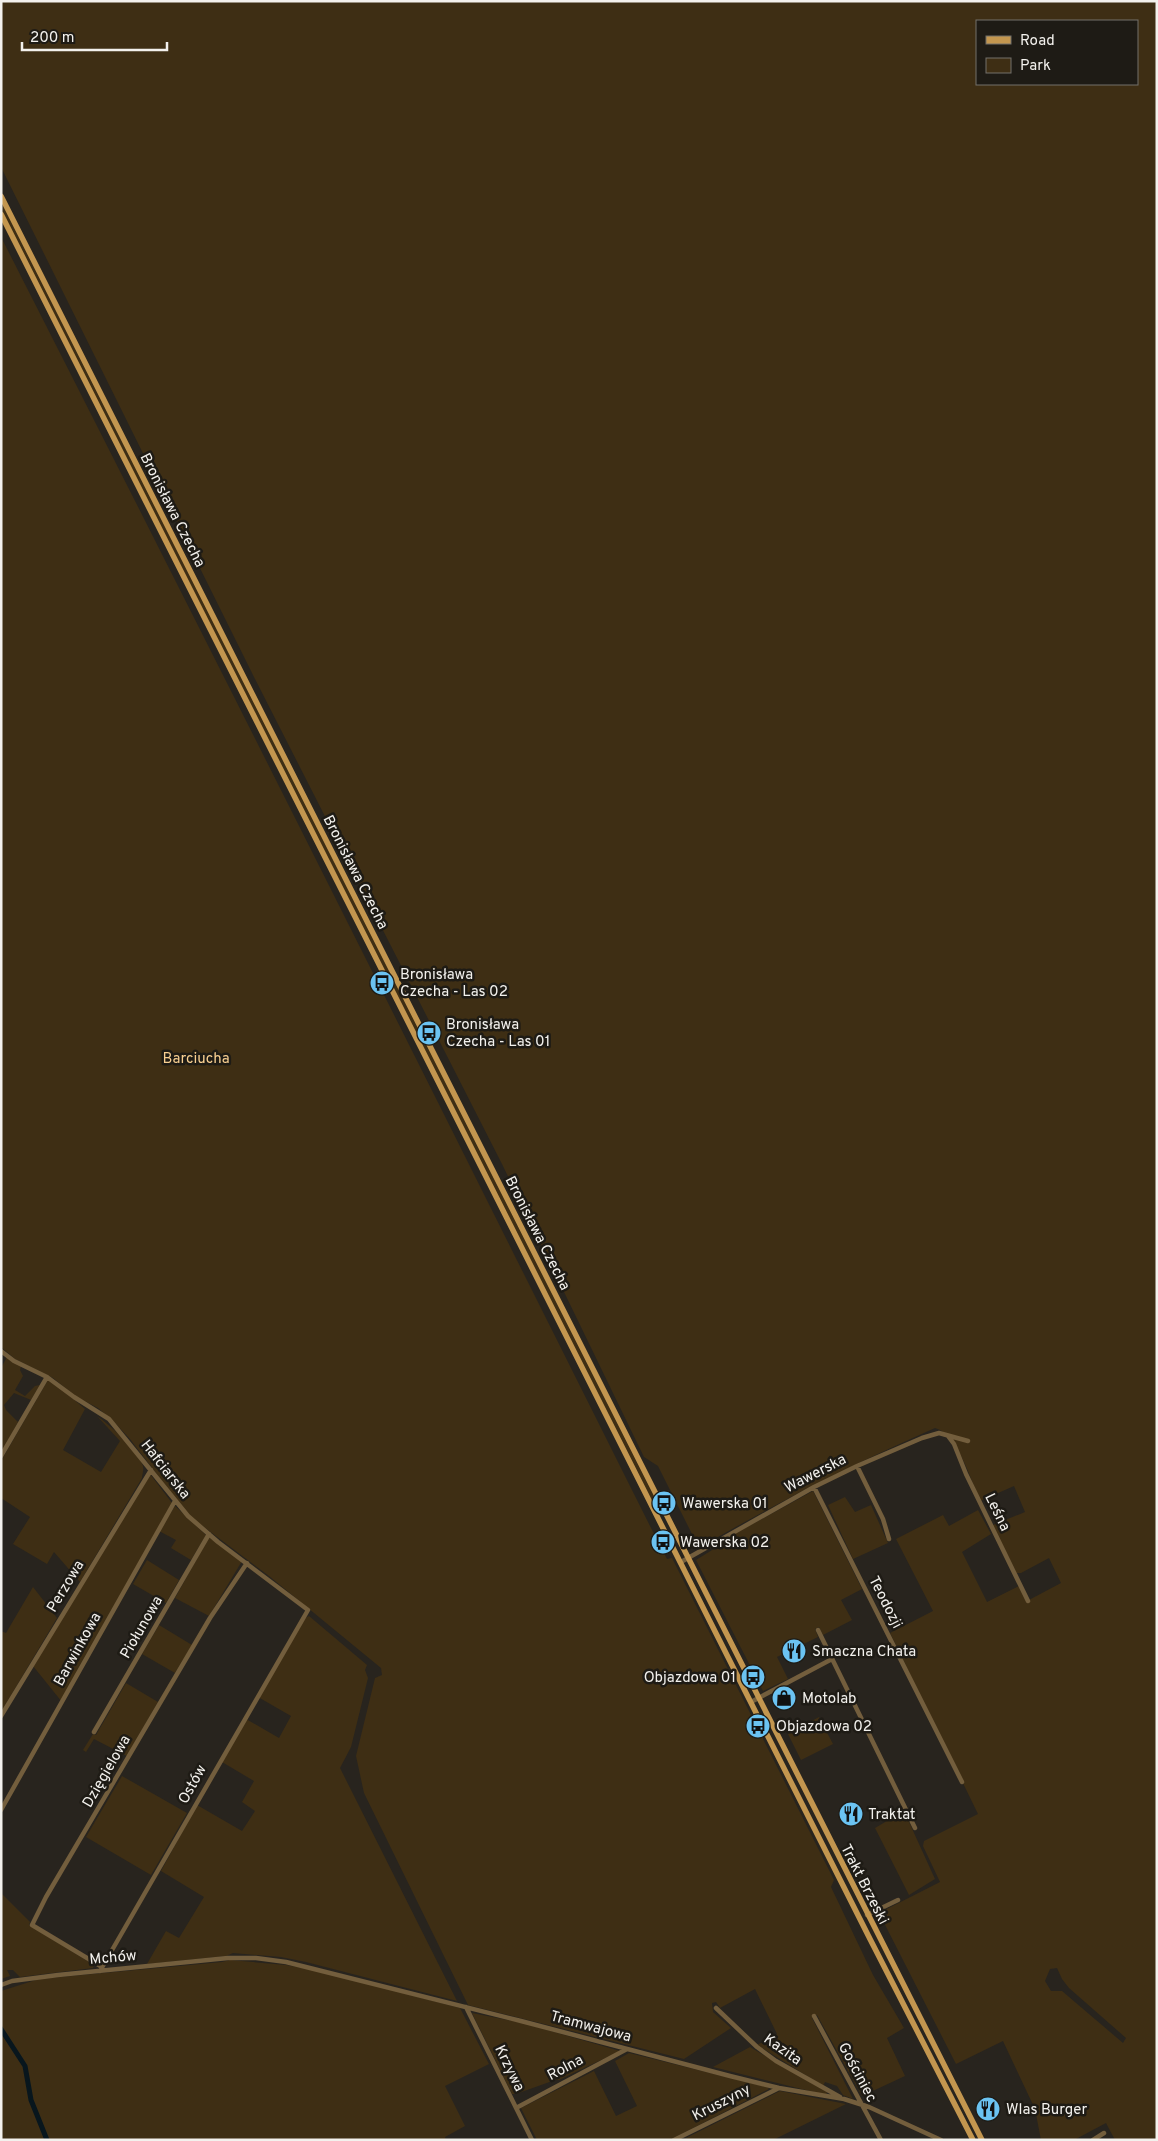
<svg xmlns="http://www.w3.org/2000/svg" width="1158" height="2141" font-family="Overpass,sans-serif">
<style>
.green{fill:#3e2e14;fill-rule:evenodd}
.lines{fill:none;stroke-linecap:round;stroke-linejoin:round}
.canal{stroke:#08161d;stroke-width:5}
.minor{stroke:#735e3d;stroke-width:4.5}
.major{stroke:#c3964f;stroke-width:5.5}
.labels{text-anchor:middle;stroke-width:5;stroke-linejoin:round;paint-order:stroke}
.street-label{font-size:15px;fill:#f3f1ed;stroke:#1e1b15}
.poi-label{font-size:15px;fill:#f3f1ed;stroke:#1e1b15;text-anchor:start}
.park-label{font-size:15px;fill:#f8cf91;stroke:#1e1b15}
</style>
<rect width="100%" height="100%" fill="#28241e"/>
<!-- green -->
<path class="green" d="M1 1H1157V2140H1115L1106 2123 1074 2140H1041L1035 2109 1003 2041 956 2064 879 1913 940 1882 923 1846 924 1841 978 1814 890 1633 933 1611 896 1539 943 1515 949 1526 978 1510 991 1534 962 1552 987 1602 1019 1586 1027 1601 1061 1583 1049 1558 1021 1573H1016L993 1525 1025 1512 1014 1486 980 1501C971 1480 957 1433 935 1428 853 1464 776 1503 699 1548L658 1466 644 1457 502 1164 253 675 1 167ZM977 21H1137V84H977ZM1057 1968 1062 1979 1069 1988 1126 2038 1123 2043 1062 1991H1051L1045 1981 1050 1969Z
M1 202 663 1514 660 1516 1 209Z
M1 237C219 665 434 1094 649 1524L667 1559 672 1558 834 1880 831 1887 873 1975 904 2028 887 2038 905 2076 862 2096 817 2015 812 2018 853 2099 843 2095 837 2086 825 2082 823 2086 757 2045 777 2034 755 1989 720 2008 716 2002 712 2003 713 2012 731 2028 684 2059 468 2005 364 1793 356 1756 375 1678 382 1675 381 1668 269 1576 188 1515 130 1439 113 1421 98 1408 75 1396 53 1378 15 1359 1 1347Z
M7 1357 21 1366 20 1370 23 1376 15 1390 25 1396 35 1386 40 1385 31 1400 14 1393 4 1405 6 1410 18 1422 1 1454V1368Z
M49 1378 85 1409 63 1450 101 1472 120 1441 97 1416C110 1425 139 1451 143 1466 144 1470 142 1475 142 1478L80 1582 54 1552 47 1564 13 1544 30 1517 1 1498V1461Z
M150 1474 172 1503 78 1669 62 1702 33 1666Z
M813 1491 862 1589 841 1600 852 1620 823 1635 819 1627 815 1629 818 1637 777 1657 788 1679 763 1691 696 1560 717 1547 718 1543Z
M845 1497 855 1512 871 1505 888 1543 853 1559 828 1505Z
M175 1506 206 1535 191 1560 171 1548 176 1540 159 1531Z
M209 1537 242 1561 209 1616 175 1598Z
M147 1560 179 1580 166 1603 133 1584Z
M33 1587 57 1618 1 1712V1631L6 1633Z
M309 1616 367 1665 365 1670 368 1678 351 1747 340 1768 457 2001 306 1962 281 1957 233 1953 226 1956 147 1964 166 1931 179 1938 204 1897 161 1871 197 1805 242 1831 255 1811 242 1802 254 1781 222 1762 246 1719 279 1738 291 1716 258 1697 305 1618Z
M159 1625 192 1645 175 1673 142 1654Z
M126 1683 158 1702 127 1756 94 1739 86 1752 83 1750 93 1734 96 1735Z
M819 1717 833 1744 801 1760 788 1734Z
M122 1776 187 1813 151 1875 86 1837Z
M904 1811 935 1879 909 1895 875 1828Z
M1 1893 30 1922 29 1925 94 1965 93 1968 20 1977 13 1970H7L10 1976 1 1979 3 1970H1Z
M230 1960 286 1965 323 1972 460 2008 489 2064 445 2086 465 2126 445 2137 446 2140H1V1991L39 1979 222 1962Z
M472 2013 523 2023 620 2051 559 2080H555L516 2094H512Z
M750 2047 827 2092 826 2095 713 2067Z
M629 2053 767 2087 769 2089 670 2140H537L521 2108 594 2071 616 2116 637 2106 615 2061Z
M780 2091 846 2104 773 2140H682Z"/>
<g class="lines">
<!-- canal -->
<path class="canal" d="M1 2029 25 2066 31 2100 47 2140"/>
<!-- minor -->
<path class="minor" d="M1 1351 14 1361 47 1377 74 1397 109 1419 188 1516 218 1542 308 1610 100 1971
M948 1436 954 1444 966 1474 1028 1601
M1 1456 47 1377
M857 1466 883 1519 889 1539
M814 1487 962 1782
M681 1562 814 1487 857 1466 922 1438 939 1433 968 1441
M818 1630 915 1828
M751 1702 832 1659
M1 1716 151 1470
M94 1732 209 1534
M1 1810C59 1707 117 1604 175 1501
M867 1915 898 1900
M102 1967 32 1925 46 1897 210 1618 247 1563
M1 1985 12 1981 58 1975 228 1958H256L286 1962 521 2021 730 2076 779 2088 844 2099 869 2107 941 2140
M466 2007 532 2140
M716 2008 757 2047 776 2061 840 2097
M814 2016 881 2140
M516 2108 627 2049
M674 2140 779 2088
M1093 2140 1104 2133"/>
<!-- major -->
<path class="major" d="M1 196 982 2140
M1 214 870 1939 973 2140"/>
</g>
<!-- icons -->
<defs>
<symbol id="bus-disc" viewBox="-11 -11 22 22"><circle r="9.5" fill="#6bc3f2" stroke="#1e1b15"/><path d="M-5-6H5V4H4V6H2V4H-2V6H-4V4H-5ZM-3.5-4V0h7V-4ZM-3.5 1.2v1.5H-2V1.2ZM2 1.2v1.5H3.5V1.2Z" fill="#111"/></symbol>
<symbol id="restaurant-disc" viewBox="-11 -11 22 22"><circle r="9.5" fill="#6bc3f2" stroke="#1e1b15"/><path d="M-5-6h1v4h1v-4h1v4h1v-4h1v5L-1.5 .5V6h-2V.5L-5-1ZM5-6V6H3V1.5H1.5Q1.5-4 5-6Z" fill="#111"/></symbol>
<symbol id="shop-disc" viewBox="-11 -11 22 22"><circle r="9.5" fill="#6bc3f2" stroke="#1e1b15"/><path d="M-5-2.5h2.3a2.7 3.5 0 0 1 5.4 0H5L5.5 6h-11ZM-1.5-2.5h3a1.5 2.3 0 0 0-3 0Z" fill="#111"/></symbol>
</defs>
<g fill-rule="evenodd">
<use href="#bus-disc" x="368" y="969" width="28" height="28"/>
<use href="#bus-disc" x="415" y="1019" width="28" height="28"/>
<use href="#bus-disc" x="650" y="1489" width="28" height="28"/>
<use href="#bus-disc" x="649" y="1528" width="28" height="28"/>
<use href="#restaurant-disc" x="780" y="1637" width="28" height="28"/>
<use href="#bus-disc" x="739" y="1663" width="28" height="28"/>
<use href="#shop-disc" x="770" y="1684" width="28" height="28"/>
<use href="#bus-disc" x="744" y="1712" width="28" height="28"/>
<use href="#restaurant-disc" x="837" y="1800" width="28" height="28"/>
<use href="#restaurant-disc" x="974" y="2095" width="28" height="28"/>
</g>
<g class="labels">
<!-- street labels -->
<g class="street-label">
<text transform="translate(173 510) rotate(63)" y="5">Bronisława Czecha</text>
<text transform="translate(356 872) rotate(63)" y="5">Bronisława Czecha</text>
<text transform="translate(538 1233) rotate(63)" y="5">Bronisława Czecha</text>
<text transform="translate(166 1469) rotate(52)" y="5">Hafciarska</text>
<text transform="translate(815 1473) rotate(-27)" y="5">Wawerska</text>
<text transform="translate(998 1512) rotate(64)" y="5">Leśna</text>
<text transform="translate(65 1586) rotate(-59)" y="5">Perzowa</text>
<text transform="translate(886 1602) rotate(63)" y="5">Teodozji</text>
<text transform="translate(141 1627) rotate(-60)" y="5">Piołunowa</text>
<text transform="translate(77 1649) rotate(-61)" y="5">Barwinkowa</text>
<text transform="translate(106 1771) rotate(-60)" y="5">Dzięgielowa</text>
<text transform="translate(192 1784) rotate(-61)" y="5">Ostów</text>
<text transform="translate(865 1884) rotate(63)" y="5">Trakt Brzeski</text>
<text transform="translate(113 1957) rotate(-5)" y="5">Mchów</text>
<text transform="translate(591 2026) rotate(15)" y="5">Tramwajowa</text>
<text transform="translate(783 2049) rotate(35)" y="5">Kazita</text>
<text transform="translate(565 2067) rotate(-28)" y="5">Rolna</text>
<text transform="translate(510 2068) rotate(64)" y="5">Krzywa</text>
<text transform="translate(858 2072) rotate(62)" y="5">Gościniec</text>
<text transform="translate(721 2102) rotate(-27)" y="5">Kruszyny</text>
</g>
<!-- poi labels -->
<g class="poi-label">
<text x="400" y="979">Bronisława<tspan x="400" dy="17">Czecha - Las 02</tspan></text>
<text x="446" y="1029">Bronisława<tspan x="446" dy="17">Czecha - Las 01</tspan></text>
<text x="682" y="1508">Wawerska 01</text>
<text x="680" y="1547">Wawerska 02</text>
<text x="812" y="1656">Smaczna Chata</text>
<text x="736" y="1682" text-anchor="end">Objazdowa 01</text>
<text x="802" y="1703">Motolab</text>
<text x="776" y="1731">Objazdowa 02</text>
<text x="868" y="1819">Traktat</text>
<text x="1006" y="2114">Wlas Burger</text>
</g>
<!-- park labels -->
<g class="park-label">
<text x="196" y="1063">Barciucha</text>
</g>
</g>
<!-- border -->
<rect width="1158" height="2141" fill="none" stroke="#f3f1ed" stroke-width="5"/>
<!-- legend -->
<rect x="976" y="20" width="162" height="65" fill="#1e1b15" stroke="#73716b"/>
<rect x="986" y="36" width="25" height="8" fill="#c3964f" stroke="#73716b"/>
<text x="1020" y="45" font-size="15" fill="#f3f1ed">Road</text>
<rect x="986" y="58" width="25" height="15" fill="#3e2e14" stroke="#73716b"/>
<text x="1020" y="70" font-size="15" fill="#f3f1ed">Park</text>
<!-- scale -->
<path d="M22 42v8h145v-8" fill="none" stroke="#f3f1ed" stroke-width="2.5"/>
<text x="30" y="42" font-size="15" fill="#f3f1ed" stroke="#1e1b15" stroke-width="4" paint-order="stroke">200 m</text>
</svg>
